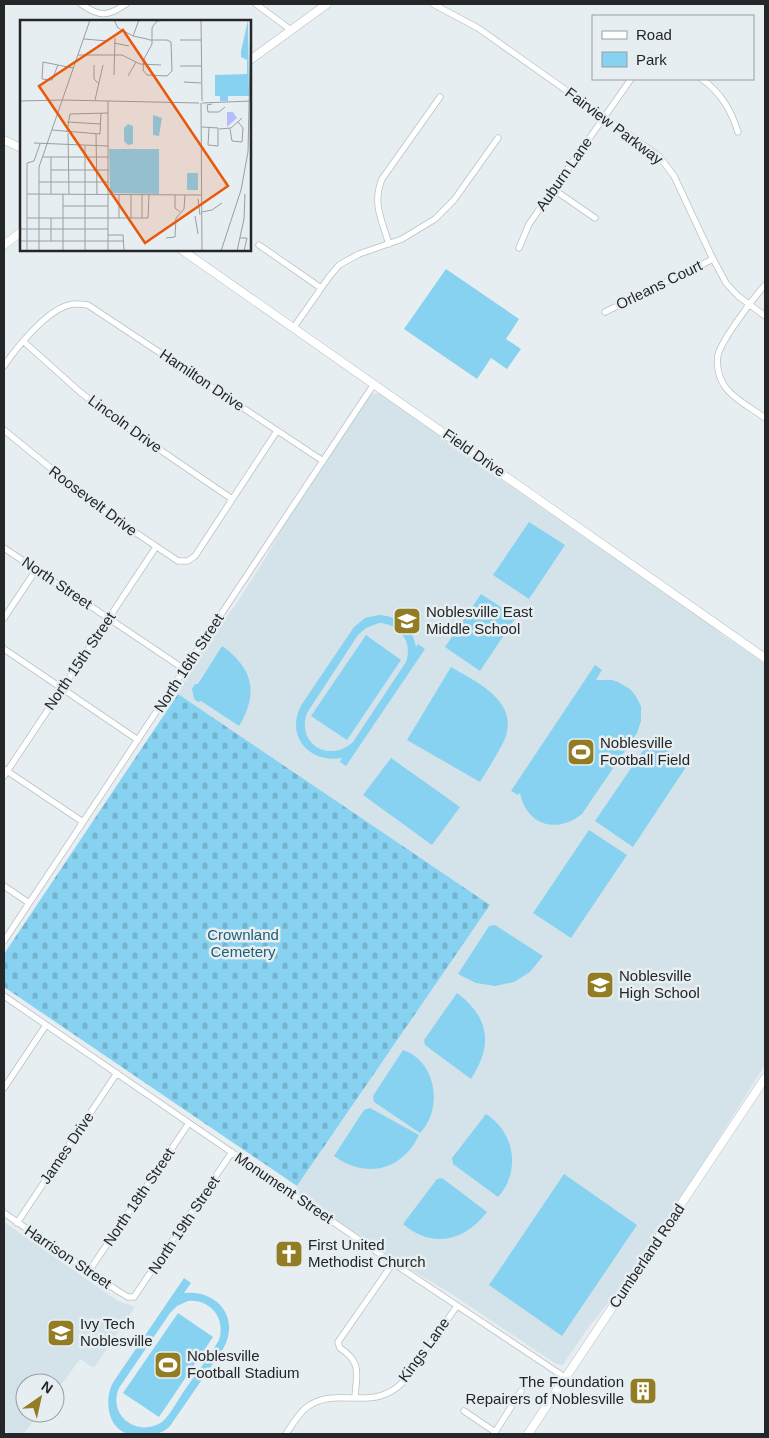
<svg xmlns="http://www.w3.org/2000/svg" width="769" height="1438" font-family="Arial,sans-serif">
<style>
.built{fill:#d4e3ea}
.cemetery{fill:url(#cemetery-stones)}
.park{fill:#87d2f0;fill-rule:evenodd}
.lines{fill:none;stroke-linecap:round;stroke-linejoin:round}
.street-casing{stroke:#bac1c4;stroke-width:7}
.secondary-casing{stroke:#bac1c4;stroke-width:9}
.street{stroke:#fff;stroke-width:5.5}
.secondary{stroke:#fff;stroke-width:8}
.labels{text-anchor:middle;stroke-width:5;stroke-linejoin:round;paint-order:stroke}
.street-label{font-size:15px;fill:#242627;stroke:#e7eef1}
.poi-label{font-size:15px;fill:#242627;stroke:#e7eef1;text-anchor:start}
.park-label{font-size:15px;fill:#1f5e75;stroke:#e7eef1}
.inset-road{fill:none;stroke:#999ea0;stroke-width:1}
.view{fill:#e8590c;fill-opacity:0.15;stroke:#e8590c;stroke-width:2.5}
.inset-edge{fill:none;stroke:#242627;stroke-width:2.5}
</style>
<defs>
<pattern id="cemetery-stones" width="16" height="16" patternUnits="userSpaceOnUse" patternTransform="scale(1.25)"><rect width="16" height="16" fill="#87d2f0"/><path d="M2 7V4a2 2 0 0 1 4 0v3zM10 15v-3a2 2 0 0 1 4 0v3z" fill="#74b4ce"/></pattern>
</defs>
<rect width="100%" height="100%" fill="#e7eef1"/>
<!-- built -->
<path class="built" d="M380 393 447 438 473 460 714 627 721 634 765 664V1065L690 1184 626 1281 588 1328 563 1365 556 1364 450 1293 410 1269 294 1191 490 905 173 691 203 646 235 606 263 562 286 522 370 395Z
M4 1222 118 1301 135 1307 94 1368 80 1359 55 1394V1383H25V1413H39L24 1434H10L4 1430Z"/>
<!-- cemetery -->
<path class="cemetery" d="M178 694 490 905 297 1186 4 987V954Z"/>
<!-- park -->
<path class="park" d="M446 269 519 319 506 339 521 349 507 369 491 358 477 379 404 329Z
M529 522 565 545 529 599 493 575Z
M481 594 516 617 480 671 445 647Z
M379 615C399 616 413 628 416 647L418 644 425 649 346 766 340 762 342 758C309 764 284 735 302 704L354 627 365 618ZM379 623C400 624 413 642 406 662L353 742C329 764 296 743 307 713L358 635 366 628Z
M366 635 401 660 347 740 311 716Z
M222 646C253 668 259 693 239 726L201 701 198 702 194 699 192 689 195 684H198Z
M595 665 602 670 596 680H612L618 682 630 689 635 695 641 706V721L637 733 582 814C557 834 527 826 520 793L518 795 511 791Z
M451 667C478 683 521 702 504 741 497 755 488 769 480 782L407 740Z
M651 739 688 764 633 847 595 821Z
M391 758 460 807 432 845 363 795Z
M589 830 627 855 571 938 533 913Z
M495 925 543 956 530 972 514 982 495 986 476 983 458 974 489 926Z
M457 993C490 1018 493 1045 471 1079L425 1045 424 1040Z
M403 1050C436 1061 444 1108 420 1133L374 1102 373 1096Z
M370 1108 419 1135C402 1171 366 1179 334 1156L364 1110Z
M486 1114C515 1132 521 1172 498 1197L453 1164 452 1158Z
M564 1174 637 1225 562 1336 489 1285Z
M442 1178 487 1212C465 1241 432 1249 403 1224L437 1179Z
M184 1278 191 1283 184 1293C217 1289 241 1318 223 1349L170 1426C162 1434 156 1434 145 1434 140 1434 134 1435 129 1434 106 1428 104 1397 114 1381ZM188 1301C211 1299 226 1319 219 1340 208 1359 194 1376 182 1394 176 1403 170 1415 162 1422 138 1438 107 1416 119 1388L170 1313 177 1306Z
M178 1313 213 1337 159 1417 123 1393Z"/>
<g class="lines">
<defs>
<path id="street" d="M81 4C100 17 107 17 126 4
M256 4 291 30
M433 4 478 28 659 156 674 176 711 255 726 283 738 296 765 316
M702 79C721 93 731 110 738 132
M553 189 595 218
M389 244C382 221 372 203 382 179L440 97
M259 245 321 288
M519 248 529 224 631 79
M765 285C754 297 721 341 718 355 716 366 719 379 726 388 735 400 753 409 765 418
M605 312 713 259
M294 327 329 277 339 265 359 254 402 239 435 219 454 200 498 138
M23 341 80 392 112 417 232 499
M4 366C16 348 47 310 69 305 75 303 82 304 88 305L323 461
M4 430 102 510 178 561H188L195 556 277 431
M4 548 184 669
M4 618 36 570
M4 649 138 740
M4 769 83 822
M4 776 156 547
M4 886 29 903
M4 941 374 384
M4 996 393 1263 566 1378
M4 1088 46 1025
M4 1213 118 1291 128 1297H134L232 1152
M17 1223 117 1073
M89 1271 189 1123
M355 1398C356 1375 363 1363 340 1348L338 1342 393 1263
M464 1411 495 1432
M286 1434C292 1425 298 1414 307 1407 337 1385 372 1413 402 1383L457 1306
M494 1434 521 1391"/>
<path id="secondary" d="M250 60 327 4
M4 140 21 148
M4 245 21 232
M182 250 765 658
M528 1434 765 1078"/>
</defs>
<!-- street casing -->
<use href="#street" class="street-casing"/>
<!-- secondary casing -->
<use href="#secondary" class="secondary-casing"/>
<!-- street -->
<use href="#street" class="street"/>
<!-- secondary -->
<use href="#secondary" class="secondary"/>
</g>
<!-- icons -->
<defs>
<symbol id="school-square" viewBox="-11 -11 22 22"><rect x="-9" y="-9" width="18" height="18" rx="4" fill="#937d24" stroke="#e7eef1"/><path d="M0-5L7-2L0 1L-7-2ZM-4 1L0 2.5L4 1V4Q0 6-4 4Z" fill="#fff"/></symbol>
<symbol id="stadium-square" viewBox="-11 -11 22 22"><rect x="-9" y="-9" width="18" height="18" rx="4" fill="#937d24" stroke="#e7eef1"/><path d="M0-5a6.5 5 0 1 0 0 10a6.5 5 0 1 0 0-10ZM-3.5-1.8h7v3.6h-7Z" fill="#fff"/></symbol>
<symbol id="church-square" viewBox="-11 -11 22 22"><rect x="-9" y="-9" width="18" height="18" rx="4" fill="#937d24" stroke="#e7eef1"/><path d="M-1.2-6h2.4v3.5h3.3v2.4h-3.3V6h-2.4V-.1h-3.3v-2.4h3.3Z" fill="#fff"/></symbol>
<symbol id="university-square" viewBox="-11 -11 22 22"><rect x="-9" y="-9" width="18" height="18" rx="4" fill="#937d24" stroke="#e7eef1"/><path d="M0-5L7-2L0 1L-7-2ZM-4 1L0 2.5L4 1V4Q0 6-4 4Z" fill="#fff"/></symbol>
<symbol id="building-square" viewBox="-11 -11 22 22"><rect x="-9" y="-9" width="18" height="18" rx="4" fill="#937d24" stroke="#e7eef1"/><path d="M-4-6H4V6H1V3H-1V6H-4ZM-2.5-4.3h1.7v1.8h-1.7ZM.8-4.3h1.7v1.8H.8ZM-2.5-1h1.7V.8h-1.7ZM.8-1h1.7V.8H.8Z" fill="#fff"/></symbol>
</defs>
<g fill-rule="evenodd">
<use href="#school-square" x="391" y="605" width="32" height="32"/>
<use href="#stadium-square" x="565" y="736" width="32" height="32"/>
<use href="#school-square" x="584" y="969" width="32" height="32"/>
<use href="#church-square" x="273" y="1238" width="32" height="32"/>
<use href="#university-square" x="45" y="1317" width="32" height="32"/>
<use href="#stadium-square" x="152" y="1349" width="32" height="32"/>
<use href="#building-square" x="627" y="1375" width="32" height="32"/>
</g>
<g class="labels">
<!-- street labels -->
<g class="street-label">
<text transform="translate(614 126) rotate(37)" y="5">Fairview Parkway</text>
<text transform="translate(564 174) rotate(-55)" y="5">Auburn Lane</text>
<text transform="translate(659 285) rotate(-26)" y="5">Orleans Court</text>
<text transform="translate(202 380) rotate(34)" y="5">Hamilton Drive</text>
<text transform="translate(125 424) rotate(36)" y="5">Lincoln Drive</text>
<text transform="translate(474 453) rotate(35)" y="5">Field Drive</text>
<text transform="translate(93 501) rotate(37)" y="5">Roosevelt Drive</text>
<text transform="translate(57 583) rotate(34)" y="5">North Street</text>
<text transform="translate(80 661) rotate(-56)" y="5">North 15th Street</text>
<text transform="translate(189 663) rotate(-57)" y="5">North 16th Street</text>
<text transform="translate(67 1148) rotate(-56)" y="5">James Drive</text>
<text transform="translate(284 1188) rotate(34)" y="5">Monument Street</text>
<text transform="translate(139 1197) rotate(-56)" y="5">North 18th Street</text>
<text transform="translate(184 1225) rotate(-56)" y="5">North 19th Street</text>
<text transform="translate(647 1256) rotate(-56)" y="5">Cumberland Road</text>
<text transform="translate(68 1257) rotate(34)" y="5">Harrison Street</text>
<text transform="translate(424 1350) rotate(-54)" y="5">Kings Lane</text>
</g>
<!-- poi labels -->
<g class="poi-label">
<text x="426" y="617">Noblesville East<tspan x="426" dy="17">Middle School</tspan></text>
<text x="600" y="748">Noblesville<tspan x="600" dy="17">Football Field</tspan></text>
<text x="619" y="981">Noblesville<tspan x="619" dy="17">High School</tspan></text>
<text x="308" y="1250">First United<tspan x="308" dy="17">Methodist Church</tspan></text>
<text x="80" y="1329">Ivy Tech<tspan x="80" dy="17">Noblesville</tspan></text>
<text x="187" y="1361">Noblesville<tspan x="187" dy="17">Football Stadium</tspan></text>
<text x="624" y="1387" text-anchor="end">The Foundation<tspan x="624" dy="17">Repairers of Noblesville</tspan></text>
</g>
<!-- park labels -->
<g class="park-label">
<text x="243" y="940">Crownland<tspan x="243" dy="17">Cemetery</tspan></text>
</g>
</g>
<!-- overview -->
<g transform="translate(20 20)">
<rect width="231" height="231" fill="#e7eef1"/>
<path d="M228 0 229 76H208V81H200V76H195V55L227 54V40L221 37V31Z" fill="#87d2f0"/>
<path d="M89 129H139V174L90 173Z" fill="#87d2f0"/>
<path d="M133 95 142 98 139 116 133 115ZM108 104 113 106V124L108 125 104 121V108ZM167 153H178V170H167Z" fill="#87d2f0"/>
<path d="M207 92H213L217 98 207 107Z" fill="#b5bdfe"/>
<path class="inset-road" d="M94 0 98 8 113 16 127 19 130 20H147L151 22 152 51 147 56 127 55 123 50 124 39 131 26 132 24V8L133 6 137 1 145 0M181 0 182 81M113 16 119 0M64 19 88 21M160 20H181M94 23 109 26M58 35H102L120 44 141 45M38 45 32 60 22 59 23 42 53 48M74 45V59L79 64M160 46H181M94 55 95 18M108 56 116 42M164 62 181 63M42 80 179 83M75 80 83 45M0 81 42 80M88 81V231M181 83 182 231M182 83 231 81M192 84 187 85 188 92H199L205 87M47 102 81 104M182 107 198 108V126L188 125 189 108M199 109 211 108 222 98M210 109 212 121 222 122 223 108 218 102M32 110 80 114 81 93M47 112 50 94 88 93M48 113 49 174M76 114 77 174M14 123 88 126M65 126V231M23 137H88M31 137V174M31 150H89M19 162H89M7 174 182 175M99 174V198M111 175V198M155 175V188L160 192M178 179 180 195M43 186H88M182 192 192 190 202 183M175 196 178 214M7 198H128L129 175M122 198V175M0 209H88M88 215H103L104 231M146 218 155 217 156 198 164 189 165 175M220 218H227L224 231M0 221H104M31 221V198M7 231V143L14 141 20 124M19 231V147L70 0M43 231V174M201 231 221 170 228 132 231 0M217 231 224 199 225 174"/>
<path class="view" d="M103 10 208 166 125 223 19 66Z"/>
<rect width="231" height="231" class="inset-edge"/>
</g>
<!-- border -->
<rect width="769" height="1438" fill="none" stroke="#242627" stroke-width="10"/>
<!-- legend -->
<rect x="592" y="15" width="162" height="65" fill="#e7eef1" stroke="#999ea0"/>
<rect x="602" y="31" width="25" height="8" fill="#ffffff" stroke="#999ea0"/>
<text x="636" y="40" font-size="15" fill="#242627">Road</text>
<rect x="602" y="52" width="25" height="15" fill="#87d2f0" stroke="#999ea0"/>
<text x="636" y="65" font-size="15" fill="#242627">Park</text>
<!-- north arrow -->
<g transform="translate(40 1398) rotate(34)"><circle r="24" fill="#e7eef1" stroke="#999ea0"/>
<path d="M0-4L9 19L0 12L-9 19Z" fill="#937d24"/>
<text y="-8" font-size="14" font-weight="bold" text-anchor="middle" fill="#242627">N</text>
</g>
</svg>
